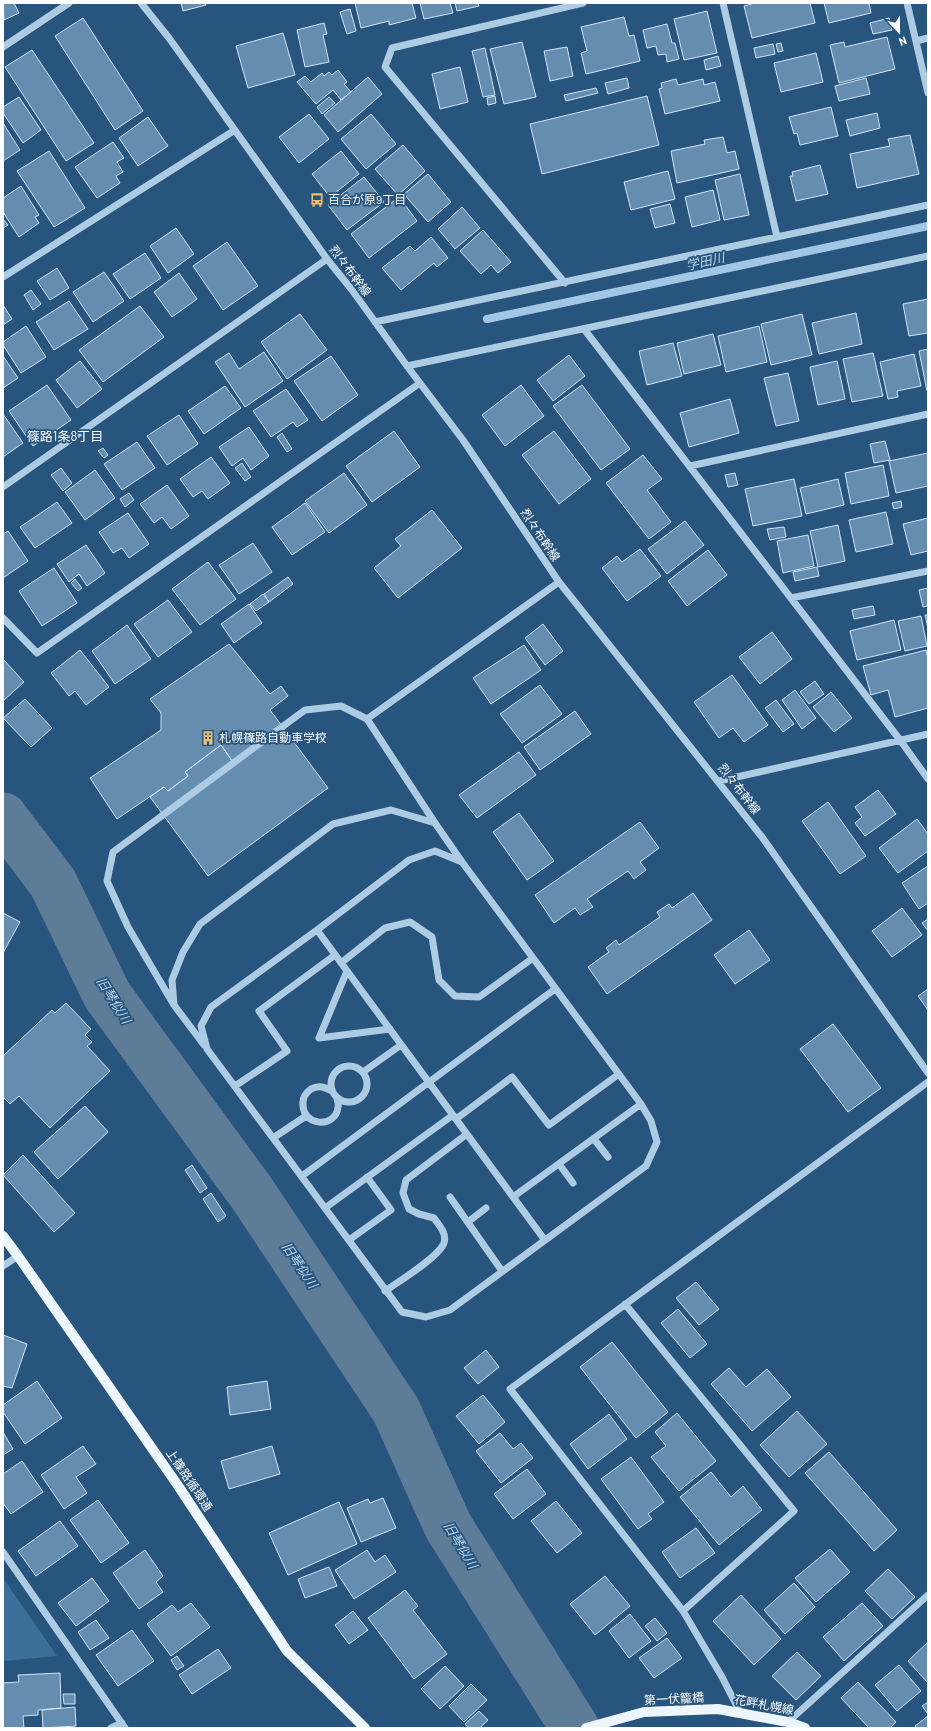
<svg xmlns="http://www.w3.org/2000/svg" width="931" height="1731" font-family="Barlow,'Noto Sans JP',sans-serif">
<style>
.green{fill:#3c6f9a}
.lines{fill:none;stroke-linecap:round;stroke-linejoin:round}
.stream{stroke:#a2c7e5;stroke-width:8}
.river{stroke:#5d7c98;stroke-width:49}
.building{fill:#658daf;stroke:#d0e4f4}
.minor{stroke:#aecbe4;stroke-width:7}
.major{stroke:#edf5fd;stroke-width:10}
.labels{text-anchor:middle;stroke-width:3.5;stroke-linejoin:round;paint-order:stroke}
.poi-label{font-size:12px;fill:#fff;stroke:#28557d;text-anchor:start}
.street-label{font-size:12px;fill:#fff;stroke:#28557d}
.water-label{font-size:13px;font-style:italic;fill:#b9d5ec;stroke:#28557d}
.neighbourhood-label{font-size:13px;fill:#fff;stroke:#28557d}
</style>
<rect width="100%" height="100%" fill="#28557d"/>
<!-- green -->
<path class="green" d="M3 1578 57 1656 3 1661Z"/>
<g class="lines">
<!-- stream -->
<path class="stream" d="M487 319 928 226"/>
<!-- river -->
<path class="river" d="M3 817 53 883 107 995 251 1192 396 1410 448 1526 575 1728"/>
</g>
<!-- building -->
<path class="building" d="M3 3H14L19 13 4 20Z
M181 3H205L206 5 183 11Z
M355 3H412L416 18 389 25V21L361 28Z
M420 3H450L453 13 424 19Z
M455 3H478L479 6 457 11Z
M755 3H810L815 23 752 38 744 6Z
M824 3H869L871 13 829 23Z
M350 9 356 31 347 34 340 12Z
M707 11 717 53 684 60 674 19Z
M624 17 629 36 634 35 640 61 586 74 581 53 587 51 581 27Z
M83 18 143 111 115 130 55 36Z
M889 18 892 30 873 34 870 23Z
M324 23 327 34 323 35 329 62 305 67 297 30Z
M667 24 672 43H675L679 59 667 62 666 54 658 55 656 46 647 48 643 30Z
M283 33 295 75 248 88 236 46Z
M887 37 895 69 839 83 830 45 844 42 845 47Z
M522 42 536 97 504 104 490 49Z
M781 43 783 51 778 52 776 44Z
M773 44 775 54 756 58 754 48Z
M567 47 573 76 550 81 544 51Z
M485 48 495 95 483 97 472 51Z
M32 50 94 143 66 161 5 67Z
M816 53 823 82 781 92 774 63Z
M718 56 721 66 706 70 704 60Z
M460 67 468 102 440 109 432 74Z
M338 70 347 82 344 84 351 92 341 100 333 90 316 104 297 82 305 76 311 82 322 73 324 76 329 72 332 75Z
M368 77 382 94 338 132 324 115Z
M627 78 629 88 608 94 605 83Z
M866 78 870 94 839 101 835 86Z
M676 79 678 85 703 79 704 85 715 82 720 101 665 114 659 89 662 88 661 83Z
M596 88 598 93 566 101 564 95Z
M495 96 496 103 488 105 487 98Z
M647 96 659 145 542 174 530 124Z
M19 97 41 130 23 143 3 113V107Z
M329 97 335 103 322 114 317 107Z
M831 107 838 136 800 145 797 133 794 134 789 117Z
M877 113 880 128 850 136 846 120Z
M309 114 329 139 299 163 279 137Z
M371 114 396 144 366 169 341 139Z
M148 117 168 146 138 166 119 138Z
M3 123 20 150 3 161Z
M910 135 919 174 857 188 850 154 890 146 888 139Z
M723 137 727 153 735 151 739 169 677 183 671 151 705 144 704 140Z
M113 142 124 158 117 162 123 172 116 176 120 183 97 198 75 167Z
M403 145 425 171 398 195 375 169Z
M49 151 85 208 54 227 17 171Z
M341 151 359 174 330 197 312 174Z
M820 165 828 194 796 201 790 176H793L792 172Z
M668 171 675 199 631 210 624 182Z
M428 174 451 202 428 222 404 194Z
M740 174 749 215 724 220 715 180Z
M364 177 384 202 347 230 328 205Z
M21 186 39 215 35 217 39 223 19 237 3 212V198Z
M713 190 720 220 692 227 685 197Z
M399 197 417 221 369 258 351 234Z
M670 204 675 223 655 228 650 209Z
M462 207 480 228 455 249 438 229Z
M3 219 8 225 3 228Z
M176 228 194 254 168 273 150 246Z
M483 230 511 262 498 273 491 265 481 274 460 251Z
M431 237 448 258 437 267 434 263 401 290 382 268 410 246 415 251Z
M227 242 258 286 223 310 193 266Z
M145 253 161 278 130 299 113 274Z
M57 268 69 288 50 300 37 281Z
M104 272 124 301 93 322 73 292Z
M179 273 197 299 172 317 154 292Z
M31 290 41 304 33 310 24 295Z
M928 299V333L909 336 903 304Z
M69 301 88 329 54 350 36 322Z
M3 305 12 319 3 325Z
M140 306 164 337 103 382 79 350Z
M856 313 862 344 819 354 812 323Z
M300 314 327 350 287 379 261 342Z
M802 314 812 355 771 365 761 324Z
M26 326 46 357 21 373 3 345V342Z
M759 326 767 362 726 372 718 336Z
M713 334 721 365 684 374 677 343Z
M673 343 682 376 647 385 639 351Z
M928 349V391H927L919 351Z
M264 352 283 381 245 407 215 362 229 353 239 369Z
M873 353 883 396 852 402 843 359Z
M914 354 921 386 897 391 898 397 888 399 880 362Z
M569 355 585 376 553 401 537 380Z
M3 356 18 378 3 388Z
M331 356 358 395 322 421 294 381Z
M80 361 102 389 77 408 56 380Z
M837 361 845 399 818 405 810 367Z
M788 373 799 421 776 426 764 378Z
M47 385 71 420 33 446 9 411Z
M521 385 544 416 505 446 482 415Z
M582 385 630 449 601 470 553 406Z
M225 386 241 408 204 434 188 411Z
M286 389 308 420 297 427 293 422 271 437 253 411Z
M730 399 739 433 689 447 680 413Z
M3 414 23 443 3 457Z
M179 415 198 444 167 465 147 436Z
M249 427 269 456 251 470 243 458 232 466 219 447Z
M394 431 420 467 372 502 346 466Z
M554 431 591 479 559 504 522 455Z
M282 433 292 449 287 452 277 437Z
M885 441 890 460 874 463 870 444Z
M137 442 155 468 122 490 104 464Z
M103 448 108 455 104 458 98 451Z
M928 453V486L896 493 889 461Z
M643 455 662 479 647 490 671 522 649 539 606 483Z
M211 457 230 483 208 499 202 491 193 497 180 479Z
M242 463 251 477 245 481 235 468Z
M883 465 889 496 851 504 845 473Z
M61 468 72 483 63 491 51 475Z
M95 470 115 498 85 520 65 492Z
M344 473 367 505 329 533 305 501Z
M735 473 738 485 728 487 725 475Z
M794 479 802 516 753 526 745 489Z
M838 479 844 505 806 514 800 488Z
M167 485 189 516 171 529 162 517 154 523 140 504Z
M129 493 134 500 125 507 120 499Z
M901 501 902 507 894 509 892 503Z
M57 502 72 523 35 548 20 527Z
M305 503 325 532 292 555 272 527Z
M432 510 462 548 398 598 374 568 401 546 395 539Z
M886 512 893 544 856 552 849 520Z
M128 513 149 544 129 558 122 548 113 553 99 532Z
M928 518V551L911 555 903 524Z
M685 521 704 545 667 574 648 549Z
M838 525 845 561 818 567 810 531Z
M784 527 786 537 770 540 767 529Z
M8 531 28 561 3 578V534Z
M808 535 814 566 783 573 777 541Z
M253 543 272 572 239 594 219 565Z
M86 545 105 573 87 586 79 574 69 582 57 564Z
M640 549 661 576 627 601 602 568 617 556 622 562Z
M708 550 727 575 687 606 668 581Z
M208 562 236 599 200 625 172 589Z
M817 567 819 576 795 581 793 572Z
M54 568 77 603 42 626 19 591Z
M288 577 293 584 269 602 264 594Z
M75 579 82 588 78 591 71 583Z
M928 588V606L923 607 919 590Z
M263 594 269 602 256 611 250 604Z
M168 600 192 632 158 657 134 624Z
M249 604 262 623 234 643 221 624Z
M873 606 875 615 854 619 852 610Z
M925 615H928V628Z
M921 616 927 646 905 651 898 621Z
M894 620 901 650 857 660 850 631Z
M543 624 563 651 545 665 525 638Z
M127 625 151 659 115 684 92 651Z
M772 632 792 659 760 684 739 657Z
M229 644 270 694 281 686 288 696 270 710 282 726 233 762 221 745 185 772 188 776 168 791 164 787 117 819 90 778 161 730V713L150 699Z
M524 645 541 670 491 704 473 678Z
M80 650 109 687 86 705 75 691 69 696 51 673Z
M926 650 928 659V708L895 717 888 690 871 695 863 666Z
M3 659 24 682 3 701Z
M732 675 768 725 744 742 733 728 719 738 694 702Z
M815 681 824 694 809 704 800 692Z
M540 685 562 714 522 743 500 714Z
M795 690 816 718 802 729 782 700Z
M831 692 852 718 834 732 813 707Z
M25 699 52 728 31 747 3 718Z
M776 700 794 724 783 732 765 708Z
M575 711 591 734 540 770 524 747Z
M282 726 328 788 208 876 150 797 164 787 168 791 188 776 185 772 221 745 233 762Z
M519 752 536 775 477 818 459 795Z
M878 790 896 814 865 836 855 823 862 817 855 807Z
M828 802 866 856 840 874 802 821Z
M519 813 554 861 527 880 493 832Z
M917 819 928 834V851L898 873 879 848Z
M640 822 659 848 640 862 646 870 634 879 628 871 587 899 593 907 580 915 575 908 554 923 535 895Z
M928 866V903L919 909 902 883Z
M693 893 712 920 607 994 588 967 609 952 606 948 616 940 619 945 660 917 657 912 669 904 672 908Z
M902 908 922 935 892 957 872 931Z
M3 913 20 922 3 953Z
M928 919V931L922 923Z
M749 930 770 960 735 984 714 955Z
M928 989V1010L918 996Z
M66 1003 91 1029 85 1035 92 1042 87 1046 110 1071 50 1128 19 1096 10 1104 3 1097V1056L52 1010 55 1013Z
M833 1024 881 1088 848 1112 800 1049Z
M85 1106 108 1132 58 1179 34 1152Z
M23 1155 75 1213 54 1232 3 1175Z
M192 1165 207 1188 200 1193 185 1170Z
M211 1193 226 1216 218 1222 203 1199Z
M696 1282 719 1309 699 1325 676 1298Z
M678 1309 707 1344 690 1358 661 1323Z
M3 1335 27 1344 12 1388 3 1386Z
M612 1342 668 1412 636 1438 580 1367Z
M486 1350 499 1367 478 1384 464 1368Z
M729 1368 746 1387 767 1369 791 1397 752 1431 711 1384Z
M37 1381 62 1418 25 1444 3 1412V1405Z
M267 1381 271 1409 230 1415 227 1387Z
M483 1395 505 1422 479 1444 456 1416Z
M797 1411 827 1444 789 1477 760 1445Z
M677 1413 716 1461 679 1491 651 1457 666 1446 655 1432Z
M609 1414 627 1439 588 1469 570 1444Z
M3 1432 13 1449 3 1455Z
M500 1433 513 1449 521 1443 533 1458 501 1483 476 1451Z
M83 1446 96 1464 76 1477 87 1493 64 1509 41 1475Z
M272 1446 280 1474 229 1489 221 1461Z
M829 1452 897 1530 874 1551 805 1473Z
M631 1457 664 1502 648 1514 652 1519 638 1529 601 1479Z
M22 1461 43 1492 11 1514 3 1503V1474Z
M527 1469 546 1494 513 1519 494 1494Z
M711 1472 731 1497 743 1486 762 1510 719 1545 680 1497Z
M383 1498 396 1528 361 1542 347 1508 368 1499 370 1503Z
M98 1500 129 1543 101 1563 70 1520Z
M556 1501 582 1533 557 1553 531 1521Z
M339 1502 357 1544 288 1575 269 1533Z
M60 1521 78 1546 36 1576 18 1551Z
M696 1528 715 1553 680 1578 662 1552Z
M830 1549 850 1572 816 1602 795 1578Z
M145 1550 163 1576 156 1582 163 1592 139 1609 113 1573Z
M367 1550 375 1562 385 1555 396 1572 354 1599 335 1570Z
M329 1567 337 1586 305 1598 298 1579Z
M888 1569 915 1597 892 1619 865 1591Z
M605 1576 630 1606 595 1635 570 1604Z
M92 1578 109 1601 76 1626 58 1603Z
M794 1583 815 1607 785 1634 764 1610Z
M405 1590 418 1606 413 1610 447 1654 414 1679 368 1618Z
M741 1595 781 1639 754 1665 713 1621Z
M191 1603 210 1627 171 1656 147 1624 172 1605 178 1612Z
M862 1603 883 1626 844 1661 823 1637Z
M353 1611 368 1630 349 1644 335 1625Z
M630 1614 651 1641 629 1658 609 1631Z
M655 1618 667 1633 657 1641 645 1626Z
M96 1620 109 1638 90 1650 78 1632Z
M132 1630 154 1661 118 1686 96 1655Z
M667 1638 682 1658 654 1678 639 1658Z
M928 1642V1683L908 1661Z
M218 1649 231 1668 192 1694 179 1675Z
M797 1652 821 1676 796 1700 772 1676Z
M177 1656 184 1666 177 1670 171 1660Z
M899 1665 921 1691 897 1711 875 1685Z
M445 1666 464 1686 440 1709 421 1689Z
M60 1673 61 1708 38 1710V1715L23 1716 24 1728H3V1683L19 1682 18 1675Z
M858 1682 896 1722 890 1728H869L841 1698Z
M471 1684 487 1700 464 1722 449 1706Z
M63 1694H75V1704H64Z
M928 1702V1714L922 1706Z
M75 1707 76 1726 43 1728 42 1710Z
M479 1711 488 1720 480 1728H469L465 1724Z
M928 1716V1728H916L915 1726Z"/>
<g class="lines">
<!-- minor -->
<path class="minor" d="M141 3 169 38 327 259 352 290 407 366 463 440 559 582 762 837 928 1073
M723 3 777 237
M907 3 928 93
M916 41 928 38
M3 47 69 3
M3 277 235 130
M565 283 385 67 392 48 583 3
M375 322 928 205
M584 329 900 740 928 779
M407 366 928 256
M690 466 928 414
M3 487 327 259
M791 598 928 571
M3 618 37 653 420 383
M367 719 559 582
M719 781 928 734
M435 851 462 862 641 1104 651 1121 657 1142 646 1166 450 1310 426 1317 402 1312 207 1049 201 1026 211 1007 317 930 409 860Z
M317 930 544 1239
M341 963 385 928 410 922 432 937 439 980 455 996 479 997 533 958
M347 971 319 1038 390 1029
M174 1005 128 927 107 881 113 852 305 710 341 706 367 719 435 823
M204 1045 174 1005 172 980 183 952 200 924 333 824 391 810 435 823 462 862
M331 1084a18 18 0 1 1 36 0a18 18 0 1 1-36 0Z
M363 1072 401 1045
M235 1086 287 1051 259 1011 335 955
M332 1091C325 1087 319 1085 311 1089 307 1092 303 1097 303 1102 301 1127 336 1129 338 1107 339 1104 337 1100 337 1098
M456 1119 512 1077 549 1125 619 1074
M273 1138 306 1116
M594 1139 608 1157
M559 1164 573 1183
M302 1176 555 989
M450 1197 502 1271
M513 1197 641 1104
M325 1208 453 1115
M468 1222 486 1208
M349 1240 391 1210 367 1177
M3 1266 18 1256
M385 1291C398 1282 439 1257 444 1243 447 1233 439 1225 434 1218L419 1214 409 1209 403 1193 406 1180 467 1134
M625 1304 794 1511 683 1611
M3 1552 125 1728
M741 1714 722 1677 683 1611 510 1389 928 1082
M788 1722 928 1595
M111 1728 122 1723"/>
<!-- major -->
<path class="major" d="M3 1236 18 1256 179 1487 287 1651 365 1728
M586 1728 644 1712 718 1709 788 1722 805 1728"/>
</g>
<!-- icons -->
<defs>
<symbol id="bus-bare" viewBox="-9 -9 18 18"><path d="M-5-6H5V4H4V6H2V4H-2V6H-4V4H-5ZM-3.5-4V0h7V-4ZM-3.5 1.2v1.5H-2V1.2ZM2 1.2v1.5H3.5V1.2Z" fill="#ecbe74" stroke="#28557d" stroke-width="2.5" paint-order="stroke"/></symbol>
<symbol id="building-bare" viewBox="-9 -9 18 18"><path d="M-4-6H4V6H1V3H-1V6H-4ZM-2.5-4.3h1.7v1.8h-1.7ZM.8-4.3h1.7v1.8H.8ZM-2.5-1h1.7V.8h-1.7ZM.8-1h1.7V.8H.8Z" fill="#ecbe74" stroke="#28557d" stroke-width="2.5" paint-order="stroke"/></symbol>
</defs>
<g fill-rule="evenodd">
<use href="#bus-bare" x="307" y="190" width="20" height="20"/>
<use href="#building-bare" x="198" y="728" width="20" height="20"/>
</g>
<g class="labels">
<!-- poi labels -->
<g class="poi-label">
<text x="328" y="204">百合が原9丁目</text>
<text x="219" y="742">札幌篠路自動車学校</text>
</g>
<!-- street labels -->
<g class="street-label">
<text transform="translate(350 271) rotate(53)" y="4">烈々布幹線</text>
<text transform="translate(540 535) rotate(56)" y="4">烈々布幹線</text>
<text transform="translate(739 789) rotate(52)" y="4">烈々布幹線</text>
<text transform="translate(189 1480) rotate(56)" y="4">上篠路循環通</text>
<text transform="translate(674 1699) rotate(-3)" y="4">第一伏籠橋</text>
<text transform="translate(764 1705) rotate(11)" y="4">花畔札幌線</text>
</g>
<!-- water labels -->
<g class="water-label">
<text transform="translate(705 261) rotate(-12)" y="5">学田川</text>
<text transform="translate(114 1000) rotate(58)" y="5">旧琴似川</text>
<text transform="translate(300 1265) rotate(56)" y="5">旧琴似川</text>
<text transform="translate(461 1545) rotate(59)" y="5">旧琴似川</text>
</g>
<!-- neighbourhood labels -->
<g class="neighbourhood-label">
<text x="65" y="441">篠路1条8丁目</text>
</g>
</g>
<!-- border -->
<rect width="931" height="1731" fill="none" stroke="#ffffff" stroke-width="8"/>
<!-- north arrow -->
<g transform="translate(899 32) rotate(158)" stroke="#28557d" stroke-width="3" paint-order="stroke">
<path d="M0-3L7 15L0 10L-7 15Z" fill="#ffffff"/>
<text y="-6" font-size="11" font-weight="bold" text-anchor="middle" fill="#ffffff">N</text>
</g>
</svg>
